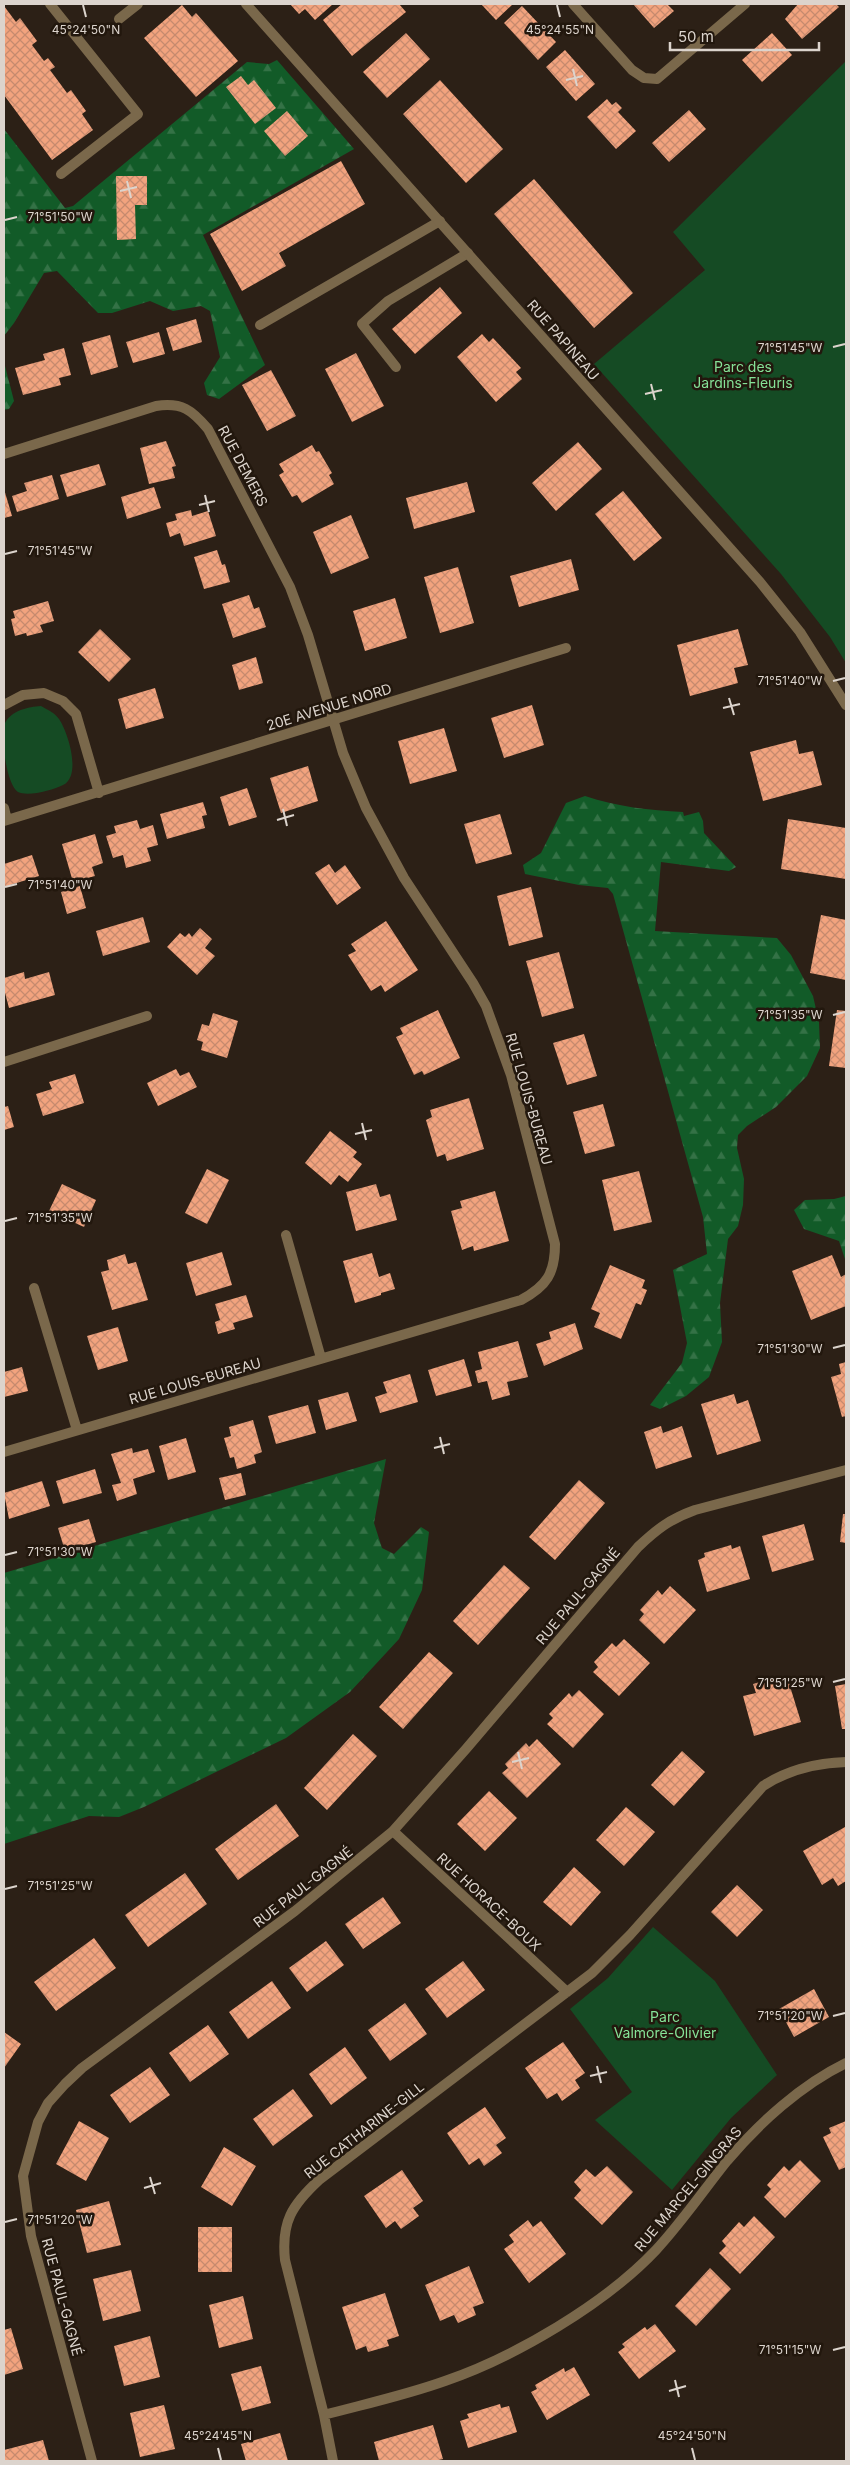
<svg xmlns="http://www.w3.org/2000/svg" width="850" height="2465" font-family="Inter,sans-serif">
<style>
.green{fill:#154b24}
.forest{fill:url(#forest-firs)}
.building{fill:url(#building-cross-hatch)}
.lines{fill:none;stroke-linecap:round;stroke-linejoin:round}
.service{stroke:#7a684b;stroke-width:10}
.minor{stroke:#7a684b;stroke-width:10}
.tertiary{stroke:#7a684b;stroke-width:10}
.ticks{fill:none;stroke:#dcd4cd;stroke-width:2}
.labels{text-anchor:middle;stroke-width:5;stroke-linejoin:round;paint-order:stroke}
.street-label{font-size:14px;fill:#dcd4cd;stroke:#22170d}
.park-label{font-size:14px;fill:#85e297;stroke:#22170d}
.ticks-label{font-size:12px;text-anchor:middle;fill:#dcd4cd;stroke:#22170d;stroke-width:5;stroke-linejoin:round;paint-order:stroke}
</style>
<defs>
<pattern id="forest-firs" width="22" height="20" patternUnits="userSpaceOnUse" patternTransform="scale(1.25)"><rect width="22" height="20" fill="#125b28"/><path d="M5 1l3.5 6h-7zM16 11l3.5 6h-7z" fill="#347246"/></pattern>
<pattern id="building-cross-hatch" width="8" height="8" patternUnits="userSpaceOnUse" patternTransform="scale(1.25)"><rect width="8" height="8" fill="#f2a37e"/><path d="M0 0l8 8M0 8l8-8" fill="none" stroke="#c68a6e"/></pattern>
</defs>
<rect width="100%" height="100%" fill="#2c2016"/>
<!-- green -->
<path class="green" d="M846 61V663L830 637 781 574 594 364 705 270 673 232Z
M41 706C48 710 55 713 59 719 68 732 82 776 63 785 53 790 28 797 18 792 6 784 0 735 5 723 12 710 28 707 41 706Z
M653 1927 715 1981 777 2075 731 2118 672 2190 595 2120 632 2092 570 2009 608 1978Z"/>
<!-- forest -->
<path class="forest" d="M277 60 354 149 203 235 265 365 219 399 207 395 204 383 220 357 210 311 201 306 173 311 150 301 112 313H98L57 271 44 273 14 323 4 336V129L65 208 73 206 247 62 269 64Z
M4 362 14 401 9 409 4 410Z
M585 796C617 807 649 810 683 812L684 816 699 812 703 821 704 833 736 867 729 871 661 862 655 931 777 938 791 955 813 996 819 1022 820 1048 807 1076 776 1107 747 1126 738 1135 737 1148 744 1179 743 1205 738 1226 728 1239 720 1303 722 1342 709 1377 686 1396 660 1409 650 1405 682 1363 687 1343 673 1270 707 1254 703 1217 613 894 608 888 579 885 525 874 523 865 541 853 566 803Z
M846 1196V1262L839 1241 804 1229 794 1210 805 1200 834 1199Z
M386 1459 374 1523 382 1548 394 1554 421 1527 429 1532 422 1590 399 1639 350 1692 286 1738 144 1807 119 1817 89 1816 4 1844V1573Z"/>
<!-- building -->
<path class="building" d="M290 4H333L315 20 305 9 299 14Z
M342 4H399L406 12 352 56 323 20Z
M481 4H513L496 20Z
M633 4H667L674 11 654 28Z
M798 4H836L839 7 802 39 785 19Z
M182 5 192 17 196 13 238 61 196 97 144 38Z
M4 6 16 22 20 18 37 41 32 45 44 61 48 58 55 67 50 70 67 93 71 90 86 111 82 114 93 130 52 160 4 95Z
M522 6 556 42 538 60 504 23Z
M406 33 430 59 387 98 363 72Z
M772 33 792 55 762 82 742 60Z
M565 50 595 84 576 101 546 67Z
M241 76 248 85 254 80 276 108 255 124 226 87Z
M440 80 503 149 466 183 403 114Z
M607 99 612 105 616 102 622 108 618 112 636 131 616 149 587 117Z
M689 110 706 129 669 162 652 143Z
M287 111 308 136 285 156 264 131Z
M341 161 365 204 279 253 286 266 242 291 210 234Z
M116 176H147V205H135L136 239 117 240Z
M534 179 633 293 594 328 494 214Z
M440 287 462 313 415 354 392 329Z
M196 319 202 342 173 351 166 328Z
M159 332 165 354 133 363 126 342Z
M482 334 489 342 493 338 521 368 516 372 522 379 496 402 457 357Z
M110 335 118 367 91 375 82 343Z
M64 348 71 375 59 378 61 385 23 395 15 368 45 360 43 354Z
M356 353 384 406 352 422 325 369Z
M271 370 296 416 267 431 242 385Z
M166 441 176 466 172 467 175 478 149 484 140 448Z
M578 442 602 469 556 511 532 483Z
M312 445 316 452 319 451 332 473 329 475 334 484 302 503 297 495 292 497 279 475 284 472 279 464Z
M99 464 106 485 67 497 60 475Z
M52 475 59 499 17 512 12 496 27 491 24 483Z
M467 482 475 512 414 529 406 498Z
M154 487 161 508 127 519 121 497Z
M4 489 12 516 4 518Z
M623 491 662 538 634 561 595 514Z
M191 510 192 516 208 511 216 536 184 546 180 533 170 537 166 523 177 520 175 514Z
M351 515 369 558 331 574 313 532Z
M217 550 222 565 225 564 230 582 204 589 194 557Z
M571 559 579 590 519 607 510 576Z
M458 567 474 623 440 633 424 577Z
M249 595 254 609 259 607 266 627 233 638 222 604Z
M395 598 407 638 365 651 353 611Z
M48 601 54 621 40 625 43 632 27 636 26 633 15 636 11 619 15 618 13 611Z
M100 629 131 659 109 682 78 652Z
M738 629 748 665 734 668 738 683 690 696 677 645Z
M256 657 263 683 239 690 232 665Z
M155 688 164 718 126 729 118 699Z
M532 705 544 745 504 758 491 718Z
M444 728 457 771 410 784 398 741Z
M796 740 799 754 813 751 822 785 763 801 750 752Z
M308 766 318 801 281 813 270 778Z
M247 788 257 817 229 826 220 797Z
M203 802 207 815 202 816 205 828 167 839 160 814Z
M500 814 512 854 476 864 464 824Z
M788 819 846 828V879L781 869Z
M137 820 140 829 153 825 158 845 147 848 151 861 126 868 123 855 113 858 106 836 116 833 114 826Z
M95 834 103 863 92 867 95 876 73 882 62 844Z
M32 855 39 876 4 887V864Z
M329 864 335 873 345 865 361 888 337 905 315 873Z
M80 886 86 908 67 914 61 892Z
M531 887 543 937 509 946 497 896Z
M821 915 846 920V980L810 973Z
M143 917 150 942 103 956 96 931Z
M386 921 418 970 385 992 381 985 371 991 348 955 356 951 351 944Z
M200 928 212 939 205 948 215 956 197 975 167 947 180 933 185 937 189 933 192 937Z
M559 952 574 1008 542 1017 526 961Z
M24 972 25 979 49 972 55 995 9 1008 4 989V978Z
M438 1010 460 1058 424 1075 422 1071 414 1075 396 1037 403 1034 400 1028Z
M837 1010 846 1011V1068L829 1066Z
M213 1013 238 1021 227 1058 201 1050 203 1042 197 1040 202 1024 209 1026Z
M584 1034 597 1076 567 1085 553 1043Z
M176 1069 180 1076 189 1072 197 1087 158 1106 147 1083Z
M75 1074 84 1103 43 1116 36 1094 52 1089 49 1082Z
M469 1098 484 1149 447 1161 445 1154 437 1157 426 1120 432 1117 430 1110Z
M603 1104 615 1146 585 1154 573 1112Z
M8 1106 14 1127 4 1130V1107Z
M330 1131 357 1152 353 1157 362 1164 348 1182 339 1175 331 1185 305 1163Z
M207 1169 229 1180 207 1224 185 1213Z
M639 1171 652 1222 614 1231 602 1180Z
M62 1184 96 1200 84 1227 49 1211Z
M376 1184 380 1197 390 1194 397 1220 356 1231 346 1192Z
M495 1191 509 1241 474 1251 473 1246 462 1250 451 1211 462 1208 460 1201Z
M222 1252 232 1285 196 1296 186 1263Z
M372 1253 379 1277 390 1273 395 1289 381 1293V1295L355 1303 343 1261Z
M125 1254 128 1264 136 1262 148 1300 112 1310 101 1272 109 1270 107 1260Z
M832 1255 841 1277 846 1274V1306L811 1320 792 1271Z
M610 1265 645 1280 642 1288 647 1290 641 1305 636 1303 621 1339 594 1327 600 1313 591 1309Z
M246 1295 253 1317 233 1323 235 1329 218 1334 215 1322 220 1320 215 1304Z
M575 1323 583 1349 544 1366 536 1344 551 1339 549 1332Z
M118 1327 128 1361 98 1370 87 1336Z
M518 1341 528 1377 507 1382 510 1395 492 1400 487 1381 478 1383 475 1371 482 1369 478 1352Z
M464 1359 472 1386 436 1396 428 1370Z
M846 1362V1416L842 1417 831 1377 841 1374 839 1364Z
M22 1367 28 1391 4 1397V1372Z
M410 1374 418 1402 380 1413 375 1397 387 1393 383 1382Z
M348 1392 357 1421 326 1430 318 1400Z
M734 1394 737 1404 748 1400 761 1441 717 1455 701 1404Z
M308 1405 316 1433 276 1444 268 1416Z
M253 1420 262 1452 254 1455 256 1463 237 1469 234 1457 230 1458 224 1438 231 1436 229 1427Z
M661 1426 663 1433 682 1426 692 1457 656 1469 644 1432Z
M186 1438 196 1472 168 1480 159 1446Z
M132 1448 133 1453 148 1449 155 1472 133 1479 137 1494 117 1501 112 1485 121 1483 111 1454Z
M95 1469 102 1493 63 1504 56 1481Z
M241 1473 246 1495 225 1500 219 1478Z
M579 1480 605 1503 555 1560 529 1537Z
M42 1481 50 1506 9 1519 4 1493Z
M843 1514H846V1543L840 1542Z
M89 1519 96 1542 65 1551 58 1528Z
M804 1524 814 1560 772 1572 762 1536Z
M731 1545 732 1549 740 1546 750 1579 707 1592 698 1560 705 1557 704 1553Z
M504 1565 530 1588 478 1645 453 1621Z
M670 1586 696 1610 664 1644 639 1620 644 1614 640 1610 658 1590 662 1595Z
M624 1639 650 1663 619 1696 593 1672 598 1667 594 1662 612 1643 616 1647Z
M429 1652 453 1673 403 1729 379 1707Z
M776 1677 778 1686 789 1683 801 1722 754 1736 743 1696 756 1693 753 1684Z
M846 1684V1729H842L835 1686Z
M579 1690 604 1714 573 1748 547 1724 553 1718 549 1714 569 1693 572 1697Z
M353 1734 377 1756 327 1810 304 1788Z
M537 1739 561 1764 527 1798 502 1773 508 1768 505 1764 526 1743 529 1747Z
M682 1751 705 1772 674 1806 651 1785Z
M489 1791 517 1818 485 1851 457 1824Z
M276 1804 299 1836 238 1880 215 1849Z
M626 1807 655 1832 624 1866 596 1840Z
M845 1827 846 1881 838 1886 833 1878 822 1885 803 1851Z
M574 1867 601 1892 571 1926 543 1902Z
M185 1873 207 1904 148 1947 125 1915Z
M737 1885 763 1910 737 1937 711 1912Z
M383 1897 401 1923 363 1949 345 1924Z
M94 1938 116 1968 56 2011 34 1982Z
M326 1941 344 1965 307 1992 289 1968Z
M463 1961 485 1990 447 2018 425 1989Z
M272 1981 291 2008 248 2039 229 2012Z
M814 1989 829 2017 794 2037 779 2009Z
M405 2003 427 2034 390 2061 368 2030Z
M208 2025 229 2054 190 2082 169 2053Z
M4 2032 21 2044 4 2068Z
M563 2042 585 2073 575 2080 580 2088 562 2101 557 2093 547 2099 525 2068Z
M345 2047 367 2078 331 2105 309 2074Z
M150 2067 170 2095 130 2123 110 2095Z
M293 2089 313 2116 273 2146 253 2119Z
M485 2107 506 2138 496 2145 502 2153 484 2166 479 2158 469 2165 447 2133Z
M79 2121 109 2138 86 2181 56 2164Z
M846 2121V2167L839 2170 823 2137 831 2133 829 2128Z
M224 2147 256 2166 232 2206 201 2187Z
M800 2160 821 2181 785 2218 764 2197 771 2189 767 2185 784 2166 789 2171Z
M607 2166 633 2192 602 2225 574 2198 581 2190 574 2182 586 2169 595 2177Z
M402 2170 423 2201 413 2208 419 2216 401 2229 395 2221 386 2228 364 2196Z
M109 2201 121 2245 87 2253 76 2210Z
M754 2216 775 2237 740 2274 719 2253 726 2246 722 2241 739 2222 744 2227Z
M528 2220 533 2227 541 2221 566 2254 529 2283 504 2249 514 2242 509 2235Z
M198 2227H232V2272H198Z
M469 2266 484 2303 473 2307 476 2315 458 2323 454 2315 440 2321 425 2285Z
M710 2268 731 2289 696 2326 675 2306Z
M131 2270 141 2311 103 2321 93 2279Z
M385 2293 399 2336 387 2340 389 2346 368 2352 366 2346 356 2350 342 2307Z
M243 2296 253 2339 219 2348 209 2305Z
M655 2324 676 2351 639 2379 618 2352 625 2347 622 2344 645 2327 647 2330Z
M11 2328 23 2369 4 2375V2330Z
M150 2336 160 2377 124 2386 114 2346Z
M261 2366 271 2403 242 2411 231 2374Z
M574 2367 590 2395 547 2420 531 2392 537 2389 535 2385 564 2368 565 2372Z
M500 2404 501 2408 509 2406 517 2432 468 2448 460 2421 469 2418 467 2414Z
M164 2405 175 2449 140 2457 130 2413Z
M433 2425 443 2459 435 2461H379L374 2442Z
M280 2433 288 2461H246L241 2444Z
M43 2440 49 2461H4V2450Z"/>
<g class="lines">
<!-- service -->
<path class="service" d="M50 4 138 114 61 174
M119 19 138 4
M260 325 440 221
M396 367 362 324 388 301 468 253"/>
<!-- minor -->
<path class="minor" d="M573 4 632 70 644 78 657 79 745 4
M4 454 156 406C182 402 192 410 208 429L290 587 308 635 343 753 366 808 404 878 473 983 486 1006 511 1075 555 1244C555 1273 547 1286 521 1300L4 1452
M4 705 23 695 44 693 63 701 76 714 99 793
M4 808 7 820
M4 821 566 648
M4 1062 147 1016
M286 1235 321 1358
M34 1288 77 1430
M393 1831 567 1992
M324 2415C365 2404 406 2395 445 2381 515 2357 605 2304 656 2250 682 2222 703 2191 727 2161 759 2123 801 2085 846 2063
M92 2461 31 2236 23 2176 38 2122 48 2103 65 2084 82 2068 295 1911 393 1831 466 1749 638 1547C657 1529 670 1519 695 1510L846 1470
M333 2461 324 2415 285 2260C281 2222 292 2205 319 2180L592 1973 630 1935 763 1786C789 1769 816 1763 846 1762"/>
<!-- tertiary -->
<path class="tertiary" d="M246 4 760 582 800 632 846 705"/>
</g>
<!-- ticks -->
<path class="ticks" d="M83 5 86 17M557 5 560 17M573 69 577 86M566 80 583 76M127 181 131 198M120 191 137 187M5 220 17 217M833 347 845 344M651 384 655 400M645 394 662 390M205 495 209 512M199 505 215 501M5 554 17 551M833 681 845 678M729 698 734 715M723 708 740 704M283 809 287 826M277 820 294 815M5 887 17 884M833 1015 845 1012M362 1123 366 1140M355 1134 372 1130M5 1221 17 1218M833 1348 845 1345M440 1437 444 1454M434 1448 450 1444M5 1555 17 1552M833 1682 845 1679M518 1752 522 1769M512 1762 529 1758M5 1889 17 1886M833 2016 845 2013M597 2066 601 2083M590 2076 607 2072M150 2177 155 2194M144 2188 161 2183M5 2222 17 2219M833 2350 845 2347M675 2380 679 2397M669 2391 686 2386M218 2448 221 2460M692 2448 695 2460"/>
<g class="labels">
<!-- street labels -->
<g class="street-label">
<text transform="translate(563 340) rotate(49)" y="5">RUE PAPINEAU</text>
<text transform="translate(243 466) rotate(62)" y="5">RUE DEMERS</text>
<text transform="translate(329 707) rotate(-17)" y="5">20E AVENUE NORD</text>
<text transform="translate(529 1099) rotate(74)" y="5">RUE LOUIS-BUREAU</text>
<text transform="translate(195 1381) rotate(-16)" y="5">RUE LOUIS-BUREAU</text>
<text transform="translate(578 1596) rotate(-50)" y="5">RUE PAUL-GAGNÉ</text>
<text transform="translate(303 1887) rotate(-38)" y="5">RUE PAUL-GAGNÉ</text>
<text transform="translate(489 1902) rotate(43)" y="5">RUE HORACE-BOUX</text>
<text transform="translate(364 2130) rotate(-38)" y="5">RUE CATHARINE-GILL</text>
<text transform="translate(688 2189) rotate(-50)" y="5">RUE MARCEL-GINGRAS</text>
<text transform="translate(62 2297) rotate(75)" y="5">RUE PAUL-GAGNÉ</text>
</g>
<!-- park labels -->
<g class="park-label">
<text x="743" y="372">Parc des<tspan x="743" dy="16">Jardins-Fleuris</tspan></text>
<text x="665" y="2022">Parc<tspan x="665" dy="16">Valmore-Olivier</tspan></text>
</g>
</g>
<g class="ticks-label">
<text x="86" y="34">45°24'50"N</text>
<text x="560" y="34">45°24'55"N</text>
<text x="60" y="221">71°51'50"W</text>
<text x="790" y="352">71°51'45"W</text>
<text x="60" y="555">71°51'45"W</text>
<text x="790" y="685">71°51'40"W</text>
<text x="60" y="889">71°51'40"W</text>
<text x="790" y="1019">71°51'35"W</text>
<text x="60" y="1222">71°51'35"W</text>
<text x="790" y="1353">71°51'30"W</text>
<text x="60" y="1556">71°51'30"W</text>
<text x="790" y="1687">71°51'25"W</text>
<text x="60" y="1890">71°51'25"W</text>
<text x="790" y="2020">71°51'20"W</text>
<text x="60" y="2224">71°51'20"W</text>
<text x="790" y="2354">71°51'15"W</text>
<text x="218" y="2440">45°24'45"N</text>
<text x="692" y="2440">45°24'50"N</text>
</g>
<!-- border -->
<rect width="850" height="2465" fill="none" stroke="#dcd4cd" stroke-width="10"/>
<!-- scale -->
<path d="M670 42v8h149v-8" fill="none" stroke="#dcd4cd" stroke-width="2.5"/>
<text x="678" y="42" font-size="15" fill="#dcd4cd" stroke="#22170d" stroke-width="4" paint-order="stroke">50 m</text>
</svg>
